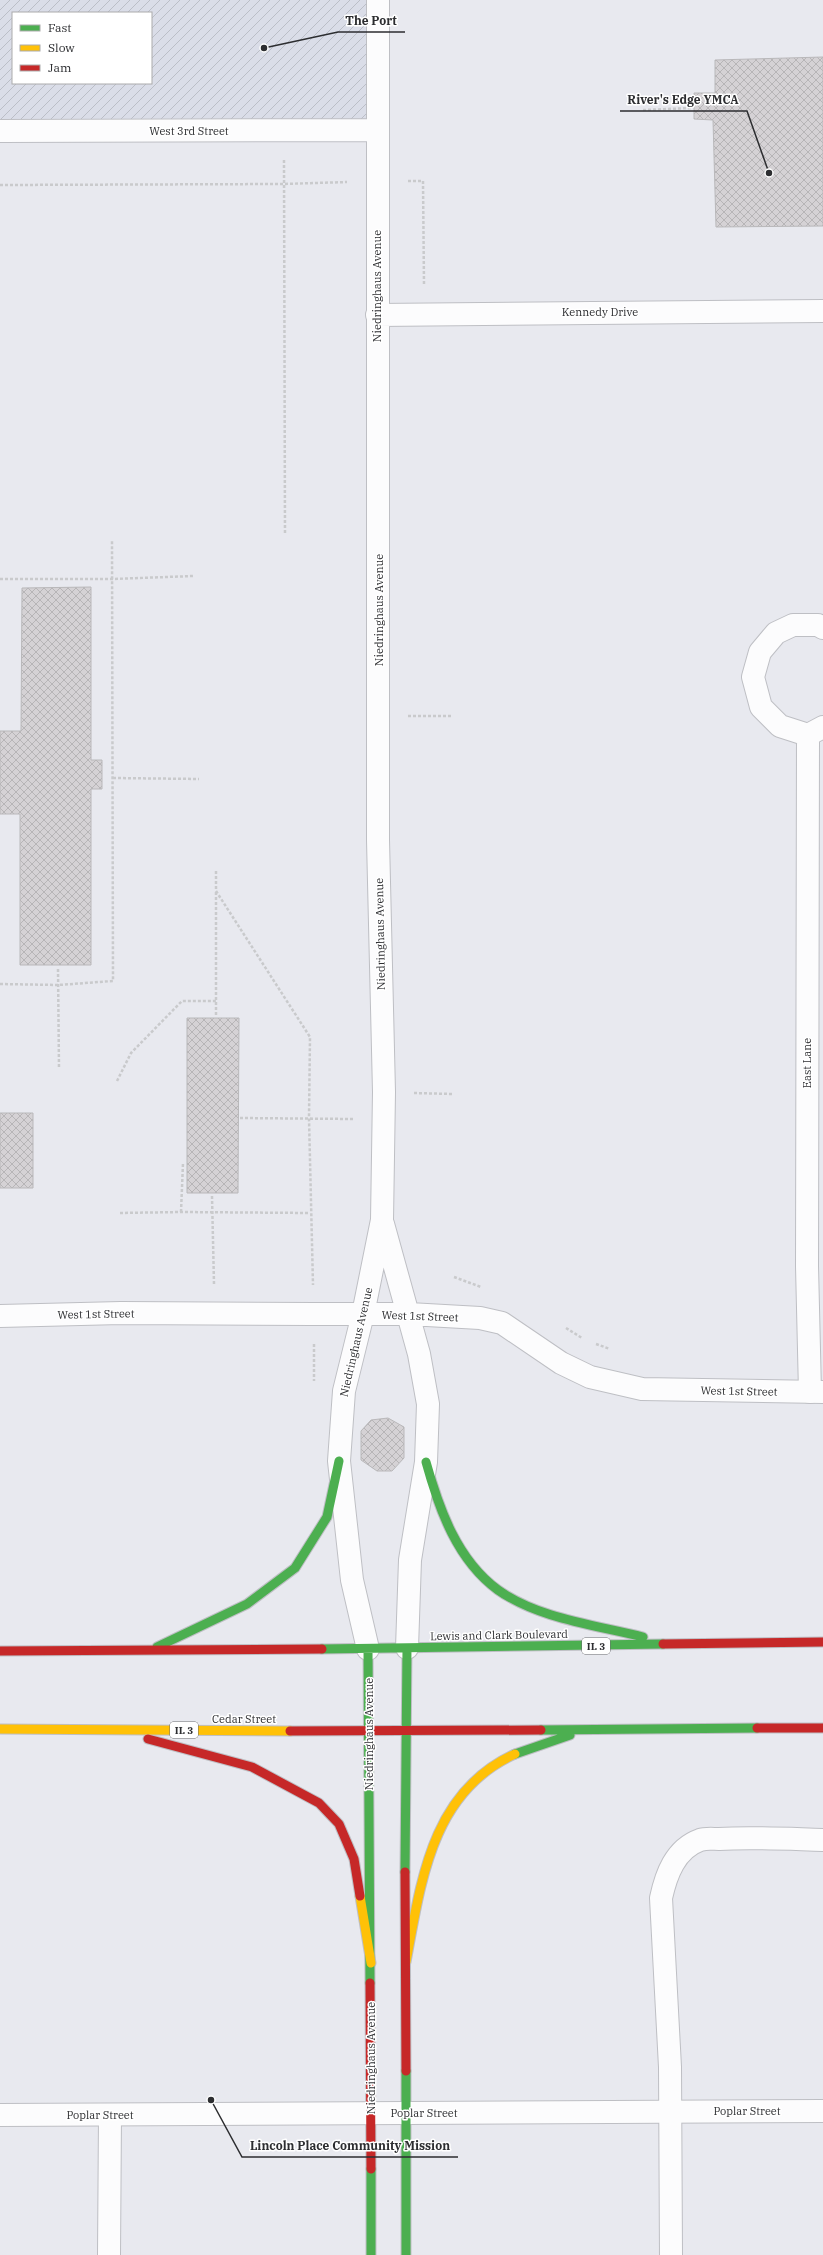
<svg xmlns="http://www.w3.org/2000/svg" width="823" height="2255" font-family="'IBM Plex Serif',serif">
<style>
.industrial{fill:url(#industrial-furrows);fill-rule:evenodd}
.building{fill:url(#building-cross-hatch);stroke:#b9b8ba}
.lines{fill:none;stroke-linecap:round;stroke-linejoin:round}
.lane-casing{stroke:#bebfc4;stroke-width:24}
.street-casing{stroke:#bebfc4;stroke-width:24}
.fast-casing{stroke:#bebfc4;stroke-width:11}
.slow-casing{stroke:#bebfc4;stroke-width:11}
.jam-casing{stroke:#bebfc4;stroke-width:11}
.path{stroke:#c9cacc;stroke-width:2.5;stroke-dasharray:3 2;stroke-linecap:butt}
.lane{stroke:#fcfcfd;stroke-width:22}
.street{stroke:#fcfcfd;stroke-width:22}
.fast{stroke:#4caf50;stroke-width:9}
.slow{stroke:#ffc107;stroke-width:9}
.jam{stroke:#c62828;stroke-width:9}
.labels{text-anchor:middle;stroke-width:3;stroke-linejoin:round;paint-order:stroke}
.shield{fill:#fff;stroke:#6b6c6e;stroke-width:1}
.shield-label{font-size:10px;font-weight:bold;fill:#2c2d30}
.street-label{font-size:11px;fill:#2c2d30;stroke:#fff}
.leader{fill:none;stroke:#2c2d30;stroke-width:1.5}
.callout-dot{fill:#2c2d30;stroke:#fff;stroke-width:1.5}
.callout-label{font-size:12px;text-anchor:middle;font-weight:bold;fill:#2c2d30;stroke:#fff;stroke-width:3;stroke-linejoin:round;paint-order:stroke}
</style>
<defs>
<pattern id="industrial-furrows" width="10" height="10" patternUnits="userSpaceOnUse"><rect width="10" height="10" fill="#dadde8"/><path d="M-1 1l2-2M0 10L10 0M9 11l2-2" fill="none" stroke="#bbbec7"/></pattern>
<pattern id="building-cross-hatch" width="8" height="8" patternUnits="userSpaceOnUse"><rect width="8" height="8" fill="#d5d2d5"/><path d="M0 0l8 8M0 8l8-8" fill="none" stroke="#b7b5b7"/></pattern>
</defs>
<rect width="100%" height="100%" fill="#e8e9ef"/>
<!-- industrial -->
<path class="industrial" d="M0 0H375L378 130 0 132ZM13 13H151V83H13Z"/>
<!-- building -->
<path class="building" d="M823 57V226L716 227 713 120 694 119V93H715V60Z
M91 587V760H102V789H91V965H20V814H0V731H21L22 588Z
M187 1018H239L238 1193H187Z
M0 1113H33V1188H0Z
M388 1418 404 1427V1458L392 1471H377L361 1460V1431L371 1420Z"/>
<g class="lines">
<defs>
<path id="lane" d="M823 628 818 625H793L776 633 760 652 753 677 761 707 780 726 808 735 823 727
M808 735 807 1266 810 1392
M109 2255 110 2115
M671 2255 670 2067 661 1898C666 1875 675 1849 700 1840 706 1838 713 1839 719 1839 753 1837 788 1839 823 1840"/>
<path id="street" d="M0 131 378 130
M377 315 823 311
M383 1224 419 1354 428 1404 426 1462 410 1560 407 1648
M0 1316 121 1313 314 1314H409L480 1318 502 1323 561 1363 590 1377 642 1389 823 1392
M368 1649 352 1580 339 1461 344 1391 363 1314 382 1220 384 1092 378 840V0
M0 2115 823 2111"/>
<path id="fast" d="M426 1462C439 1509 457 1560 498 1590 539 1619 596 1625 643 1637
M157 1647 247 1604 295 1568 327 1517 339 1461
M322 1649 663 1644
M368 1649 370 1983
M541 1730 757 1728
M515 1754 570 1735
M405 1872 407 1648
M406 2071V2255
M371 2169V2255"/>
<path id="slow" d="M0 1729 290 1731
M360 1896 371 1963
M406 1962C421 1882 431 1792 515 1754"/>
<path id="jam" d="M663 1644 823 1642
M0 1651 322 1649
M757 1728H823
M290 1731 541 1730
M148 1739 252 1767 319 1803 339 1824 354 1859 360 1896
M405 1872 406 2071
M370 1983 371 2169"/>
</defs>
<!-- lane casing -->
<use href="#lane" class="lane-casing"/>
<!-- street casing -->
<use href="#street" class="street-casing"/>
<!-- fast casing -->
<use href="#fast" class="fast-casing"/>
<!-- slow casing -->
<use href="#slow" class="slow-casing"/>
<!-- jam casing -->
<use href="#jam" class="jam-casing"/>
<!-- path -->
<path class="path" d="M643 110 691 108
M284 160 285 535
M408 181H423L424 284
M0 185 283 184 347 182
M0 579H113L193 576
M408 716H451
M113 778 199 779
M216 871V891L310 1037 309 1118 313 1285
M216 892V1016
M58 969 59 1069
M0 984 58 985 113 981 112 540
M117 1081 131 1053 182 1001H216
M414 1093 453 1094
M240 1118 354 1119
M212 1196 214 1284
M181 1212 183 1163
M120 1213 181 1212 310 1213
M454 1277 481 1287
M566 1328 582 1338
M314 1344V1381
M596 1344 610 1349"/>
<!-- lane -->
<use href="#lane" class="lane"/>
<!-- street -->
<use href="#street" class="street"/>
<!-- fast -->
<use href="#fast" class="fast"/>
<!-- slow -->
<use href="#slow" class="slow"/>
<!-- jam -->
<use href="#jam" class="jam"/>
</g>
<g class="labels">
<!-- shield labels -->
<g class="shield">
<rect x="582" y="1638" width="28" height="16" rx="3"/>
<rect x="170" y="1722" width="28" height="16" rx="3"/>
</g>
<g class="shield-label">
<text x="596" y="1650">IL 3</text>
<text x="184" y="1734">IL 3</text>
</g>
<!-- street labels -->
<g class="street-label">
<text x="189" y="135">West 3rd Street</text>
<text transform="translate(377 286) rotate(-90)" y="4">Niedringhaus Avenue</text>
<text x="600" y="316">Kennedy Drive</text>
<text transform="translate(379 610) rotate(-90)" y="4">Niedringhaus Avenue</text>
<text transform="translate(380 934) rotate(-91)" y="4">Niedringhaus Avenue</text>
<text transform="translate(807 1063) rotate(-90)" y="4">East Lane</text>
<text transform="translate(96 1314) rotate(-1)" y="4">West 1st Street</text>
<text transform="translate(420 1316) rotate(2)" y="4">West 1st Street</text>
<text transform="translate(356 1342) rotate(-77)" y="4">Niedringhaus Avenue</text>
<text transform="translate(739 1391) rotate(1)" y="4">West 1st Street</text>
<text transform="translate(499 1635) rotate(-1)" y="4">Lewis and Clark Boulevard</text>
<text x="244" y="1723">Cedar Street</text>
<text transform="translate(369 1734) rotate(-90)" y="4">Niedringhaus Avenue</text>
<text transform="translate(371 2058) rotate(-90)" y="4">Niedringhaus Avenue</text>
<text x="747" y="2115">Poplar Street</text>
<text x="424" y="2117">Poplar Street</text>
<text x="100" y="2119">Poplar Street</text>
</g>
</g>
<!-- callouts -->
<path class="leader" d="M264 48L338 32H405M769 173L747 111H620M211 2100L242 2157H458"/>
<g class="callout-dot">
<circle cx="264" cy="48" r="4"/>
<circle cx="769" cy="173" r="4"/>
<circle cx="211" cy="2100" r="4"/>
</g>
<g class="callout-label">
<text x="371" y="25">The Port</text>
<text x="683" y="104">River's Edge YMCA</text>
<text x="350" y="2150">Lincoln Place Community Mission</text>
</g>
<!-- legend -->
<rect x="12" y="12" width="140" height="72" fill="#ffffff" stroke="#ababac"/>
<rect x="20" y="25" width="20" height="6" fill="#4caf50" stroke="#ababac"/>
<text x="48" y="32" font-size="12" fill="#2c2d30">Fast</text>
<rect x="20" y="45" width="20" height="6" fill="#ffc107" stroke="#ababac"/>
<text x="48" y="52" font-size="12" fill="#2c2d30">Slow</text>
<rect x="20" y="65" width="20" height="6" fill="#c62828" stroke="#ababac"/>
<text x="48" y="72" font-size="12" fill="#2c2d30">Jam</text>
</svg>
